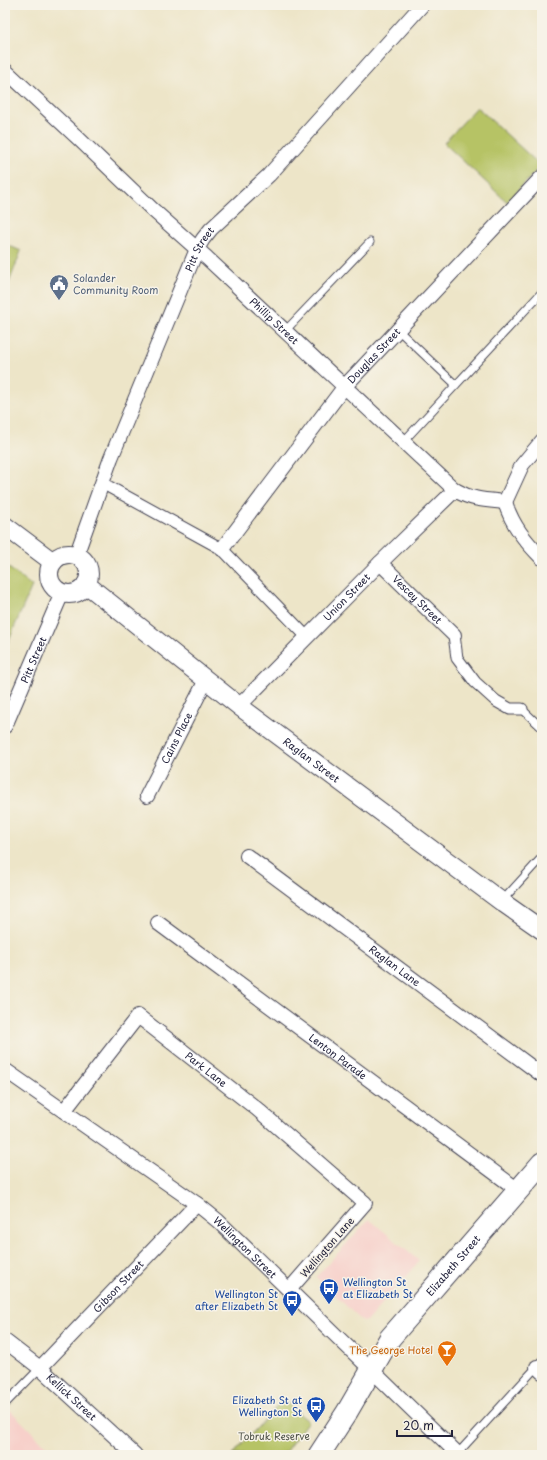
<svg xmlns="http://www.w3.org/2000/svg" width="547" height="1460" font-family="'Playpen Sans',sans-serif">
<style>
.built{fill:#f7d0ca}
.green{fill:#b6c365;stroke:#6c7250}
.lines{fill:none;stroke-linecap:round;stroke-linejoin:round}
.service-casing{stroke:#403f50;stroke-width:9}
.pedestrian-casing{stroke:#403f50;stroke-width:13}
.minor-casing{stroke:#403f50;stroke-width:16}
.tertiary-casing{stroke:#403f50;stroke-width:20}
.secondary-casing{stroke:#403f50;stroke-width:23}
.service{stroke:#fff;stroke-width:7}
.pedestrian{stroke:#fff;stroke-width:11}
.minor{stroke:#fff;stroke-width:14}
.tertiary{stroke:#fff;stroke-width:18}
.secondary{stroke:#fff;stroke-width:21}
.labels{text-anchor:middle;stroke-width:3;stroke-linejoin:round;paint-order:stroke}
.street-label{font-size:10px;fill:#22223b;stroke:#f7f3e8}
.service-label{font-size:10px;fill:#4e5e75;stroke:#f7f3e8;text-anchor:start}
.transit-label{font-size:10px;fill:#164399;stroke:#f7f3e8;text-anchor:end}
.food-label{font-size:10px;fill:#c56008;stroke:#f7f3e8;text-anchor:end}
.park-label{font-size:10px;fill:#4e5248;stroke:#f7f3e8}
</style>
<rect width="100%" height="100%" fill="#f7f3e8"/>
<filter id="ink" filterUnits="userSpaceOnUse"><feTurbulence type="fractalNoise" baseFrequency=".025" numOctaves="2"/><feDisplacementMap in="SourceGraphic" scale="8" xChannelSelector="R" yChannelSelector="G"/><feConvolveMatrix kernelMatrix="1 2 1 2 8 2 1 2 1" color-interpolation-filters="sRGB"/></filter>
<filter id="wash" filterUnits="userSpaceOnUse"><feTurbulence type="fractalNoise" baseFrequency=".012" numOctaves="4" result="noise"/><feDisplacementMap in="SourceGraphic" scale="16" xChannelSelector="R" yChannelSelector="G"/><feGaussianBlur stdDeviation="0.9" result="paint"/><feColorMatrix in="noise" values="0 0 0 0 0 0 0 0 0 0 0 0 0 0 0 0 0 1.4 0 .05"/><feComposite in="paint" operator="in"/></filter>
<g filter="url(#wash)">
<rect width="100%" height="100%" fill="#ede5c8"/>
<!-- built -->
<path class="built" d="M369 1219 419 1261 367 1321 363 1322 316 1277Z
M5 1406 8 1408 55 1455H5Z"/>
<!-- green -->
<path class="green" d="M477 107 541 166 507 202 444 143Z
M5 244 21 251 5 293Z
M5 565 32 586 5 649Z
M283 1400 308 1421 283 1455H232Z"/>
</g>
<g filter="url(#ink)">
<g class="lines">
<defs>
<path id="service" d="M398 330 456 385
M285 331 370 242
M403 442 542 292
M522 709 542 728
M502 901 542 857
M5 1404 40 1368
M458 1453 542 1361"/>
<path id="pedestrian" d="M102 483 222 549 307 637
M454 635 457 658 475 682 496 701 510 709H522"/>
<g id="minor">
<path id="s1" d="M5 70 79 139 153 210 207 258 455 490C472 500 485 500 505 502"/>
<path d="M505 502 522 465 542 441"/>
<path d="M505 502C512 525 525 541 542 558"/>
<path id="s2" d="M222 549 345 386 542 177"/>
<path id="s3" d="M76 556 111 458 197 249 203 239 211 229 269 175 422 5"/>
<path id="s4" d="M380 563 454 635"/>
<path id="s5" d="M239 706 380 563 455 490"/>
<path id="s6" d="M5 726 62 593"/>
<path id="s7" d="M147 796 206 680"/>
<path id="s8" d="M247 856 542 1075"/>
<path id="s9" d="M158 923 518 1190"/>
<path id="s10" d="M5 1070 197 1204 218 1221 459 1455"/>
<path id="s11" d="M64 1111 138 1016 257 1109 365 1203 289 1290"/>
<path id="s12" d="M5 1341 40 1368 135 1455"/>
<path d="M537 1367 542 1372"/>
<path id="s13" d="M40 1368 197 1204"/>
</g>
<g id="tertiary">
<path d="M5 526 53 562"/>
<circle cx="69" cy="574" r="20"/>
<path id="s14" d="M86 584 239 706 502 902 542 930"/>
</g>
<g id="secondary">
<path id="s15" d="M319 1455 347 1412 390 1338 542 1163"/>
</g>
</defs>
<!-- service casing -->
<use href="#service" class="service-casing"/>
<!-- pedestrian casing -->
<use href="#pedestrian" class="pedestrian-casing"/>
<!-- minor casing -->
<use href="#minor" class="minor-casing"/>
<!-- tertiary casing -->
<use href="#tertiary" class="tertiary-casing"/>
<!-- secondary casing -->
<use href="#secondary" class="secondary-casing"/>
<!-- service -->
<use href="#service" class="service"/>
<!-- pedestrian -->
<use href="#pedestrian" class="pedestrian"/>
<!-- minor -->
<use href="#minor" class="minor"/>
<!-- tertiary -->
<use href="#tertiary" class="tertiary"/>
<!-- secondary -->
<use href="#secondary" class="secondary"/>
</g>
</g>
<!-- icons -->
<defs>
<symbol id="civic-pin" viewBox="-11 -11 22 30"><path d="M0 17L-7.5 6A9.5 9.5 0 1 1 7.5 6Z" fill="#5c6f8a" stroke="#f7f3e8"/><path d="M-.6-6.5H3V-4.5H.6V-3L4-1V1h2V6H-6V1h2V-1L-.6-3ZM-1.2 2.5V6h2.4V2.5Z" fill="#fff"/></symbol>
<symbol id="bus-pin" viewBox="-11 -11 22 30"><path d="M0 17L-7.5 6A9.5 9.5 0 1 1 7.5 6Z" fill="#1a4fb4" stroke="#f7f3e8"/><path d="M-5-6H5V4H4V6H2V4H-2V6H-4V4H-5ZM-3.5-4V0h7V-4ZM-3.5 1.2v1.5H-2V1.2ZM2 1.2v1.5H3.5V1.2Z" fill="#fff"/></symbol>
<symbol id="bar-pin" viewBox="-11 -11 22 30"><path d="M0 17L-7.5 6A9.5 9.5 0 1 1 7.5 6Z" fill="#e8710a" stroke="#f7f3e8"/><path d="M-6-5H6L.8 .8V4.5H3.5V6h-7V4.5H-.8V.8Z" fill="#fff"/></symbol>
</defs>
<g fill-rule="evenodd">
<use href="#civic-pin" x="48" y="273" width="22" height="30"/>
<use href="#bus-pin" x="318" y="1277" width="22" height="30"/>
<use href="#bus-pin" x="281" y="1289" width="22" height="30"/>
<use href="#bar-pin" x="436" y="1339" width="22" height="30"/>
<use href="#bus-pin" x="305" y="1395" width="22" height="30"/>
</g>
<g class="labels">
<!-- street labels -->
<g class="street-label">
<text dy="4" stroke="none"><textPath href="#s3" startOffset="331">Pitt Street</textPath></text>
<text dy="4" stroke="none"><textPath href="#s1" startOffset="368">Phillip Street</textPath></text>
<text dy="4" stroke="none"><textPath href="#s2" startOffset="246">Douglas Street</textPath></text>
<text dy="4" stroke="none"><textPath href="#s5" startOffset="153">Union Street</textPath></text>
<text dy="4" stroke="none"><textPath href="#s4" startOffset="52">Vescey Street</textPath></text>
<text dy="4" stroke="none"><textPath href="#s6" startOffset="72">Pitt Street</textPath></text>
<text dy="4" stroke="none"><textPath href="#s7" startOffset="65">Cains Place</textPath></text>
<text dy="4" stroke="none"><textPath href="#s14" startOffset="286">Raglan Street</textPath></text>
<text dy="4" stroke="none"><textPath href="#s8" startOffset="184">Raglan Lane</textPath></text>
<text dy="4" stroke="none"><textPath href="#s9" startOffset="224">Lenton Parade</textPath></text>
<text dy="4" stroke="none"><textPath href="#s11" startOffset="207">Park Lane</textPath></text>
<text transform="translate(327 1247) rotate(-49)" y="4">Wellington Lane</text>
<text dy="4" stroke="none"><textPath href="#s10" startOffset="299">Wellington Street</textPath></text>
<text dy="4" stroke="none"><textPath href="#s15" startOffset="233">Elizabeth Street</textPath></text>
<text dy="4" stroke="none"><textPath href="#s13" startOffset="113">Gibson Street</textPath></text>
<text dy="4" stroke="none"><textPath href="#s12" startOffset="87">Kellick Street</textPath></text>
</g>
<!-- service labels -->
<g class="service-label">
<text x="73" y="282">Solander<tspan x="73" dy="12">Community Room</tspan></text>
</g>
<!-- transit labels -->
<g class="transit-label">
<text x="343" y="1286" text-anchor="start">Wellington St<tspan x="343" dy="12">at Elizabeth St</tspan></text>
<text x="278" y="1298">Wellington St<tspan x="278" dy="12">after Elizabeth St</tspan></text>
<text x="302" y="1404">Elizabeth St at<tspan x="302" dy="12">Wellington St</tspan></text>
</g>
<!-- food labels -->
<g class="food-label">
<text x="433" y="1354">The George Hotel</text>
</g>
<!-- park labels -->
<g class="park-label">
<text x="274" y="1440">Tobruk Reserve</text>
</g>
</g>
<!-- margin -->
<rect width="547" height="1460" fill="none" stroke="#f7f3e8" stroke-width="20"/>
<!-- scale -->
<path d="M397 1430v6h55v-6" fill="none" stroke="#22223b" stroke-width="2"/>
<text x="403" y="1430" font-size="12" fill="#22223b" stroke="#f7f3e8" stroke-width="3" paint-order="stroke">20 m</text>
</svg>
